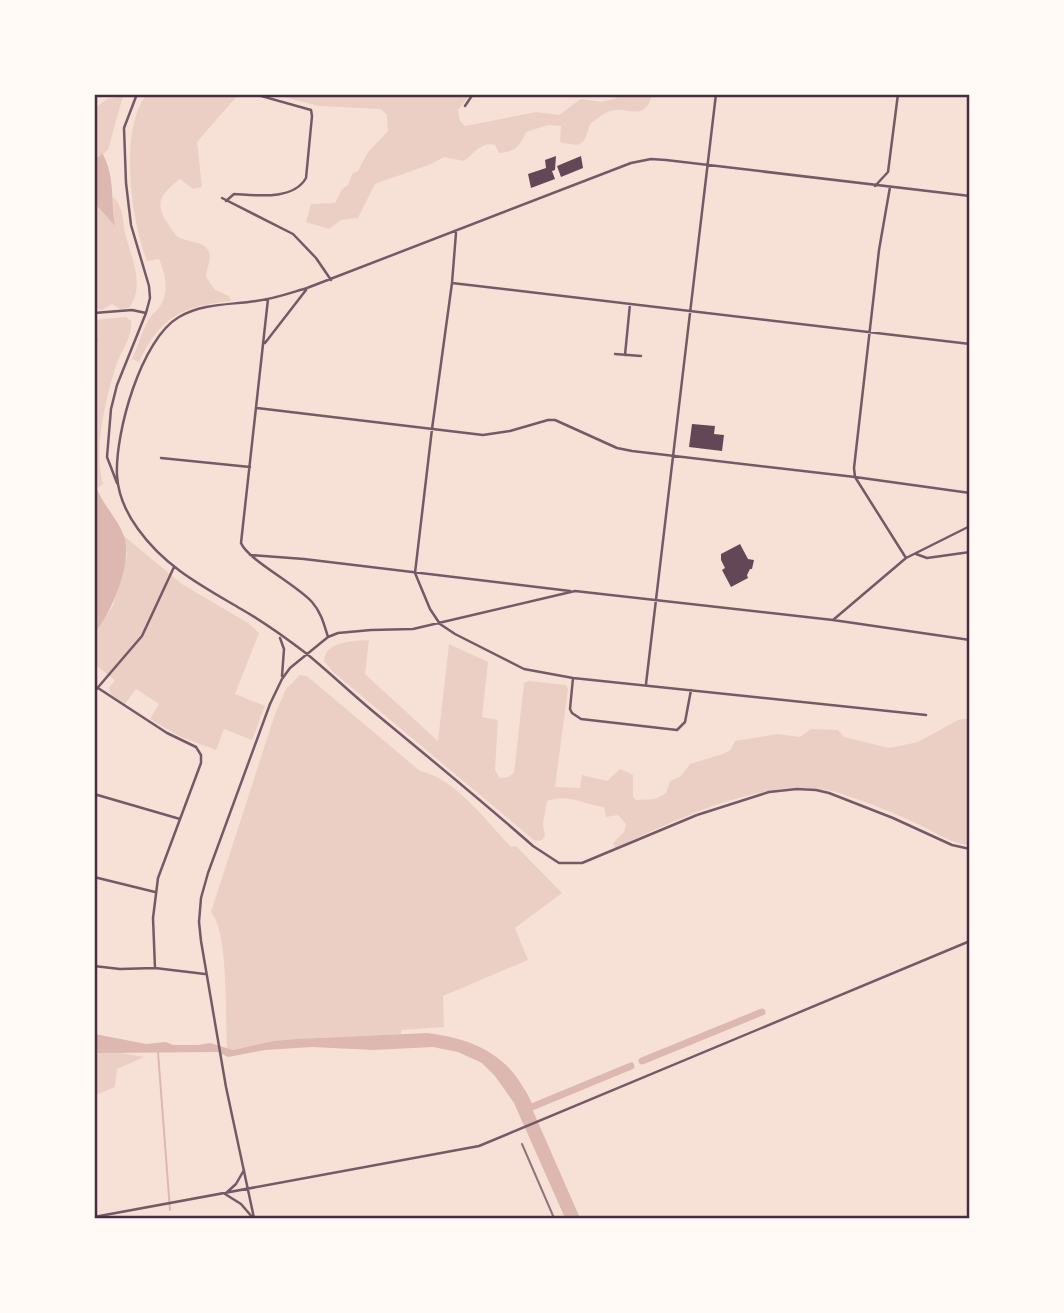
<svg xmlns="http://www.w3.org/2000/svg" width="1064" height="1313" font-family="'Golos Text',sans-serif">
<style>
.green{fill:#ebcfc5}
.water{fill:#dcb8b0}
.lines{fill:none;stroke-linecap:round;stroke-linejoin:round}
.stream{stroke:#dcb8b0;stroke-width:2}
.canal{stroke:#dcb8b0;stroke-width:7}
.building{fill:#644757}
.minor{stroke:#755966;stroke-width:2.5}
.rail{stroke:#8f747c;stroke-width:2}
.neatline{fill:none;stroke:#4a2c40;stroke-width:2.5}
</style>
<rect width="100%" height="100%" fill="#f7e1d7"/>
<!-- green -->
<path class="green" d="M146 95H238L197 142 202 187 193 189 180 179C162 193 153 203 168 224 171 228 174 234 178 237 187 242 203 241 208 250 213 257 206 270 206 277L215 290 229 296 231 301C182 306 160 317 139 362L132 359C138 346 142 331 149 319 152 314 157 311 160 306 170 291 165 274 159 259L147 261C131 220 119 131 146 95Z
M276 95H470L458 110 460 121 465 126 536 112 559 115 581 99 601 102 614 99 621 95H652C644 123 628 106 610 111 603 113 596 120 590 124 584 145 583 148 560 142L561 126 548 125 526 132C520 146 515 152 499 153L495 145C481 141 474 154 464 161L444 157 431 164 375 184 358 218 341 220 329 229 306 222 311 204 335 203 342 189 348 185 352 174 358 171 368 152 388 131 387 115 381 109 319 106Z
M123 96 108 150 99 157 95 156 94 109 107 99Z
M113 197C124 207 122 219 125 233 131 258 146 284 129 308L120 309 112 304 102 310 95 309V206L99 208 114 225Z
M126 317 131 321C133 336 122 349 117 363 106 397 93 449 103 484L96 489 94 320Z
M124 536 182 584 248 623 259 633 235 694 265 706 252 740 224 729 216 750 179 736 150 719 159 704 136 689 125 704 111 694 109 688 115 680 95 665 94 632 113 606 127 555Z
M369 640 365 674 438 741 449 644 488 662 482 717 498 720 495 770 500 778 508 777 514 773 524 683 529 681 566 685 568 689 555 787 580 788 582 775 607 781 620 769 633 775V797L636 800 655 799 666 793 670 781 681 776 690 764 723 754 730 750 735 741 777 734 800 737 811 729 838 730 844 737 889 748 918 742 958 720 969 718V845C951 843 936 833 920 825 896 814 870 803 845 795 775 770 678 819 615 848L613 843 624 832 626 824 618 815 606 817 604 807C585 805 567 793 547 801L543 824 545 836 542 840 535 841 333 672 324 661C325 641 353 641 369 640Z
M300 675 307 676 420 771C455 778 487 822 511 847L516 846 562 893 515 928 528 960 443 996 444 1027 401 1030V1034L296 1039 273 1041 233 1050 227 1048C225 1018 229 933 211 912L275 714 286 689Z
M95 1053H122L144 1057 117 1069 115 1087 95 1095Z"/>
<!-- water -->
<path class="water" d="M102 153C115 174 111 202 115 226L99 208 95 206V156L99 157Z
M95 483C100 502 117 517 124 536 133 562 112 612 95 632Z
M427 1033C466 1038 502 1050 523 1087 528 1095 533 1102 533 1111L580 1218H565L514 1103 495 1076 482 1063 458 1052 433 1047 373 1050 312 1047 265 1050 228 1057 218 1052 95 1053V1034L146 1044 166 1042 173 1045H198L210 1043 233 1050 273 1041 296 1039Z"/>
<g class="lines">
<!-- stream -->
<path class="stream" d="M94 321 97 341 94 342
M158 1052 170 1210"/>
<!-- canal -->
<path class="canal" d="M642 1061 762 1012
M527 1109 631 1066"/>
</g>
<!-- building -->
<path class="building" d="M556 156 555 170 552 171 555 179 531 188 528 174 546 168 545 160Z
M581 156 583 168 561 177 557 166Z
M692 424 715 426 714 434 724 435 722 451 689 447Z
M740 544 748 559 754 560 752 569H750L747 575 748 578 731 587 722 570 725 568 721 560V554Z"/>
<g class="lines">
<!-- minor -->
<path class="minor" d="M465 106 473 94
M875 186 888 172 898 94
M890 187 879 250 854 468 855 477 906 558
M970 196 666 160 651 159 631 163 307 288C290 293 274 299 256 301 230 305 203 303 179 317 141 339 115 433 117 475 118 494 127 514 138 529 165 567 202 586 241 609 264 622 286 638 307 654 330 673 352 694 375 713 428 757 481 800 533 846L559 863H582L697 815 769 792 797 789 816 790 829 793 893 818 952 845 970 849
M222 198 293 234 316 258 331 280
M226 201 234 194C255 195 293 201 306 178L312 116 311 110 254 94
M456 233 452 283 432 429 415 573 430 609 440 624 455 634 524 669 573 678 926 715
M452 283 970 344
M268 299 241 543C248 560 296 584 312 602 321 612 324 624 328 637
M94 313 132 310 146 313
M265 343 306 290
M615 354 641 356
M625 355 630 304
M257 408 483 435 510 431 548 420H555L617 448 632 451 855 477 970 493
M161 458 250 467
M117 483 107 457 111 409 117 385 146 313 150 298 149 286 131 225 126 183 124 128 137 94
M916 554 927 558 970 552
M250 555 304 559 570 591
M833 620 906 558 970 526
M280 638 284 649 282 676
M573 678 570 709 572 713 581 719 677 730 685 722 691 690
M646 684 716 94
M98 688 167 733 196 747 201 755V763L158 878 153 918 155 968
M94 692 142 636 174 567
M94 794 180 819
M94 877 155 892
M94 966 120 969 155 968 205 974
M244 1170 236 1184 225 1194 241 1204 253 1218
M94 1217 479 1146 970 941
M254 1218 226 1087 201 941 199 922 201 898 208 873 270 704 282 679 290 668 328 637 338 633 371 630 413 629 575 591 833 620 970 640"/>
<!-- rail -->
<path class="rail" d="M522 1144 554 1218"/>
</g>
<!-- border -->
<rect width="1064" height="1313" fill="none" stroke="#fffaf5" stroke-width="192"/>
<rect x="96" y="96" width="872" height="1121" class="neatline"/>
</svg>
